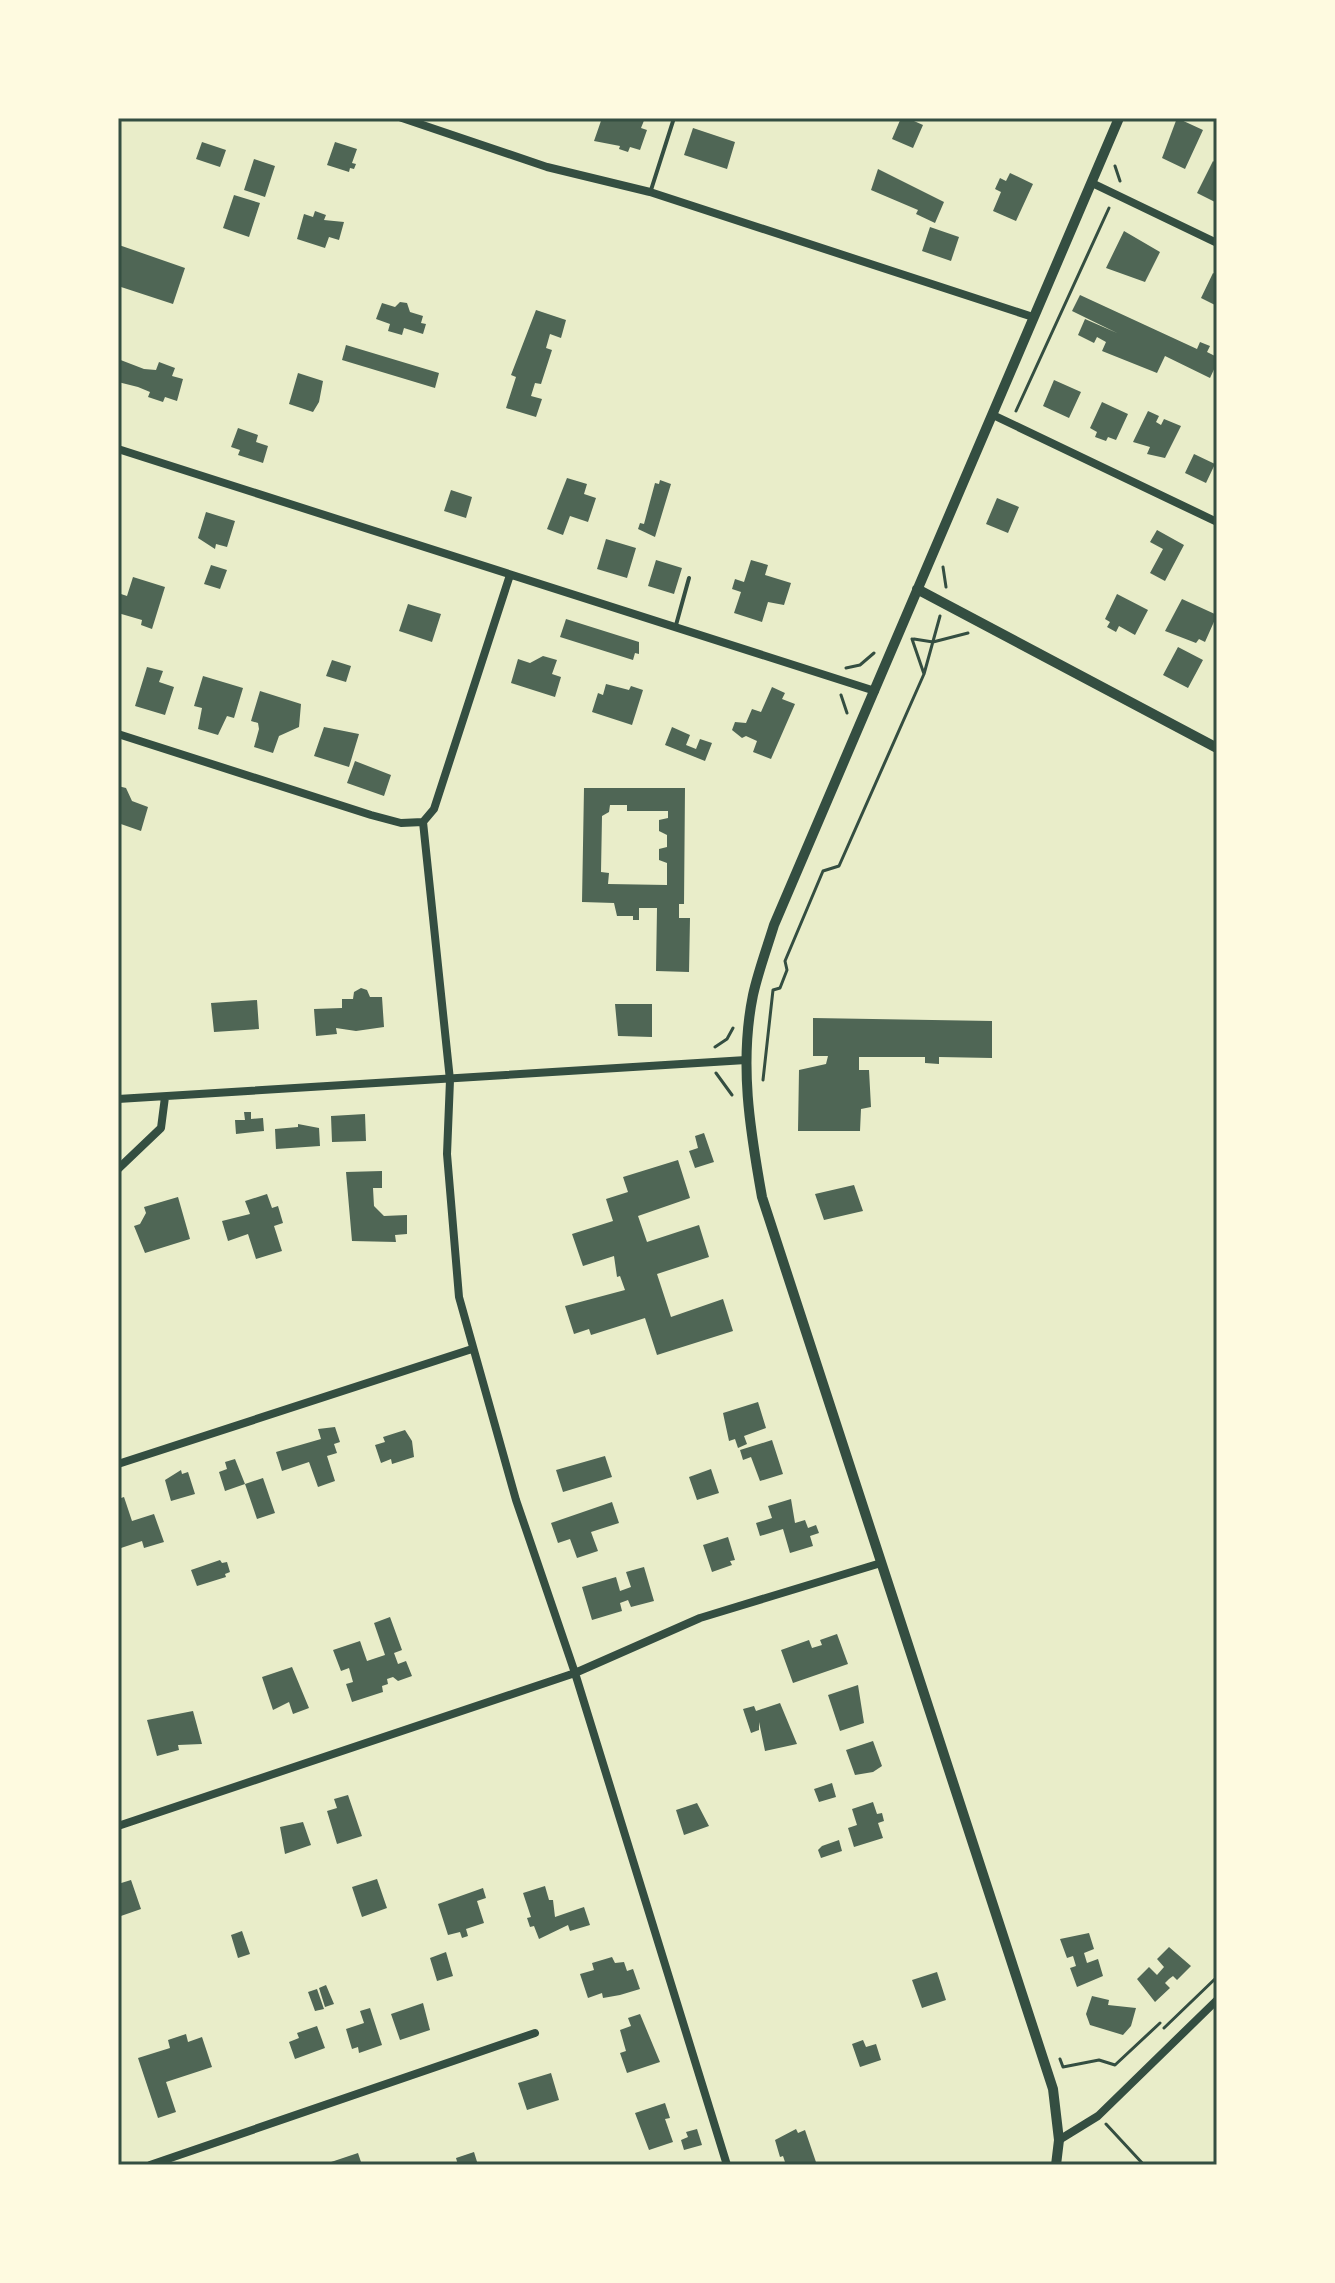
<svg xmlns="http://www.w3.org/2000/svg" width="1335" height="2283" font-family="Ubuntu,sans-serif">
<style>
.building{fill:#4f6655;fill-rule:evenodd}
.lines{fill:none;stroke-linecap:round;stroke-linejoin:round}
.path{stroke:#344e41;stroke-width:3}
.service{stroke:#344e41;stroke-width:4}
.minor{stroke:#344e41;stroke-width:8}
.tertiary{stroke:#344e41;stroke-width:10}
.neatline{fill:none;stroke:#344e41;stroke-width:3}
</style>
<rect width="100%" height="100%" fill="#e9edc9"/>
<!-- building -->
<path class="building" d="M602 118H645L641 128 647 130 640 150 630 147 628 152 619 149 620 146 594 141Z
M901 118H915L914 121 923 125 913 148 892 139Z
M1177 118 1203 130 1185 169 1162 158Z
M693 128 735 142 727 169 684 155Z
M202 142 226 150 220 167 196 159Z
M335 142 357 149 352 163 356 164 354 169 350 168 349 172 327 165Z
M254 159 275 166 265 197 244 190Z
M1213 161 1217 164V203L1197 193Z
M878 169 944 202 935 223 916 214 918 210 871 190Z
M1010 173 1033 184 1016 221 993 211 1001 192 995 189 1000 178 1006 181Z
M234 195 260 203 249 237 223 228Z
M315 211 326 215 324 220 344 222 339 240 329 237 325 248 297 239 304 214 313 217Z
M930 227 959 237 951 261 922 251Z
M1124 231 1160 252 1145 282 1106 268Z
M119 245 185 268 173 304 118 286Z
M1213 273 1217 275V306L1201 298Z
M1080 295 1197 349 1200 342 1210 346 1207 352 1217 357V363L1210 378 1165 356 1157 373 1102 351 1106 342 1097 337 1094 343 1078 335 1085 319 1117 333 1072 311Z
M400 302 407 303 410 312 423 316 421 323 426 324 423 334 404 328 402 335 388 331 390 324 376 319 382 303 395 307Z
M536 310 566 320 561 338 550 334 546 348 552 350 541 384 535 383 531 396 542 399 536 417 506 408 516 377 511 375Z
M346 345 439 373 435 388 342 360Z
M118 359 144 369 156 370 159 362 175 368 172 376 183 379 177 401 165 397 163 402 148 397 150 392 138 387 118 382Z
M298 373 323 381 319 402 313 412 289 404Z
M1054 380 1081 392 1069 418 1043 406Z
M1102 402 1128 414 1116 440 1108 437 1106 441 1095 437 1097 432 1090 428Z
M1148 411 1159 416 1156 422 1161 425 1164 419 1181 426 1165 458 1147 454 1150 447 1133 442Z
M238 428 258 435 256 442 268 446 263 463 238 455 240 450 231 447Z
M1194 454 1215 464 1206 483 1185 473Z
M567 478 587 484 584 494 596 498 588 522 570 516 563 535 547 529Z
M660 480 671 484 655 537 638 529 640 523 644 524 655 483 659 484Z
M451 490 472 497 466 518 444 511Z
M997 498 1019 507 1008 533 986 524Z
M206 512 235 521 227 547 216 544 215 549 198 538Z
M1157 530 1184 545 1165 581 1150 573 1163 549 1150 542Z
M606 539 636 548 627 578 597 569Z
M656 560 682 568 674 594 648 586Z
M751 560 768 565 765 575 791 583 784 605 768 602 762 622 734 613 741 592 732 589 735 579 744 582Z
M211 565 227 570 220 589 204 584Z
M133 577 165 587 152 629 141 625 142 620 118 613V593L127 596Z
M1117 594 1148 610 1135 635 1119 626 1116 632 1107 627 1110 622 1105 619Z
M1182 599 1217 615 1205 642 1199 639 1196 643 1165 631Z
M408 604 441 614 432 642 399 631Z
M566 619 639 642V654L635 653 633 660 560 637Z
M1178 647 1203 660 1188 688 1163 675Z
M543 656 557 660 552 674 561 677 555 697 511 683 518 659 530 663Z
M332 660 351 666 346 682 326 676Z
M147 667 163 671 159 682 174 687 165 715 135 706Z
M203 676 243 688 234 718 227 716 218 735 198 729 202 708 194 706Z
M606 684 629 690 631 686 643 690 632 725 592 712 598 693 603 695Z
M772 687 785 693 782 699 795 704 771 759 753 752 757 741 746 736 742 738 732 730 735 722 746 723 752 709 761 712Z
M260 691 301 704 299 727 279 736 273 753 254 747 259 729 258 723 251 721Z
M324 727 359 734 349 767 314 756Z
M672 727 690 735 686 745 696 749 700 739 712 743 705 761 665 745Z
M355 761 391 775 384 796 347 783Z
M118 786 126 788 132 801 148 807 141 831 118 823Z
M584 788H685L684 904H679V918H690L689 972 656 971 657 908H639V920H633V916H617L614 903 582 902ZM610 805H627V811H668V818L659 820V831L667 835V847L659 849V860L667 863V885L608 884 609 873 601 872 602 816 609 812Z
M361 988 367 990 370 997H382L384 1027 356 1031 336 1028 337 1034 316 1036 314 1009 342 1008V999H353L354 992Z
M257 1000 259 1029 214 1032 211 1003Z
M615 1004H652V1037L618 1036Z
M813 1018 992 1021V1058L939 1057V1064L925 1063V1057H859V1070H869L871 1107 861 1109 860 1131H798L799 1070 826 1064 828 1056H813Z
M244 1112H251V1119L263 1118 264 1131 236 1134 235 1120H245Z
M365 1114 366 1141 332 1142 331 1116Z
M298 1124 319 1128 320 1146 276 1149 275 1129 298 1127Z
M704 1133 714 1162 695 1168 689 1151 698 1148 695 1136Z
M678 1160 690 1198 638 1216 647 1242 699 1225 709 1257 657 1274 671 1317 723 1299 733 1331 657 1355 645 1318 591 1335 589 1329 574 1334 565 1306 625 1290 620 1276 617 1277 614 1256 583 1266 572 1234 613 1221 606 1199 628 1192 623 1177Z
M382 1171V1188H373L374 1206 384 1216 407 1215V1234L395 1235 396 1242 352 1241 346 1172Z
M854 1185 863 1211 824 1220 815 1194Z
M267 1194 272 1208 278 1206 283 1223 274 1226 282 1251 256 1259 248 1234 228 1241 222 1221 250 1214 245 1201Z
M178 1197 190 1239 145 1253 134 1226 140 1224 146 1213 144 1207Z
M758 1402 766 1428 744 1436 747 1444 738 1448 735 1439 729 1441 723 1413Z
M335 1427 340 1442 334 1444 337 1453 327 1456 335 1481 318 1487 309 1462 282 1471 276 1452 321 1439 318 1429Z
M405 1430 412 1441 414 1457 392 1464 391 1459 381 1463 375 1445 385 1442 383 1437Z
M772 1440 783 1474 760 1481 751 1457 743 1460 740 1450Z
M605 1456 612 1477 563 1492 556 1470Z
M235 1459 245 1484 225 1491 219 1472 227 1469 225 1462Z
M711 1469 719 1493 697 1500 689 1477Z
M181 1470 182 1474 188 1472 195 1494 171 1501 165 1480Z
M263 1478 275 1513 257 1519 245 1484Z
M124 1497 132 1521 154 1514 164 1542 144 1548 142 1541 118 1549V1499Z
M791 1499 795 1523 805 1520 808 1528 816 1525 819 1533 810 1536 813 1546 790 1553 783 1529 760 1536 756 1523 772 1518 768 1506Z
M612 1502 619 1523 591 1532 598 1551 577 1558 570 1539 558 1543 551 1523Z
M728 1537 735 1560 730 1561 732 1565 712 1572 703 1545Z
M220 1560 222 1563 227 1562 230 1572 225 1574 226 1577 197 1586 191 1570Z
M644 1567 654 1601 631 1607 628 1600 620 1603 622 1611 592 1620 582 1587 616 1577 620 1591 631 1587 626 1572Z
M390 1617 402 1650 394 1653 398 1664 406 1661 412 1676 398 1681 393 1677 387 1679 388 1684 382 1686 383 1692 352 1702 346 1684 353 1682 349 1668 341 1671 333 1650 360 1641 367 1661 385 1655 374 1623Z
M837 1634 848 1664 793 1683 781 1650 809 1640 812 1648 822 1645 820 1640Z
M292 1667 309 1708 293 1714 289 1702 273 1710 262 1677Z
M858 1685 864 1723 840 1731 828 1695Z
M780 1703 797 1744 765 1751 759 1722V1730L751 1733 743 1709 754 1706 756 1711Z
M193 1711 202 1744 178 1745 179 1750 157 1756 147 1720Z
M873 1741 882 1766 873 1772 855 1775 846 1750Z
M832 1783 836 1797 819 1802 814 1789Z
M348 1795 362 1836 337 1844 327 1811 337 1808 334 1799Z
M873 1802 877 1814 882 1813 884 1821 878 1823 883 1838 854 1847 848 1828 857 1825 852 1809Z
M697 1803 709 1826 684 1835 676 1810Z
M303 1822 311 1845 285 1854 280 1827Z
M839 1840 842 1851 821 1858 818 1850 822 1846Z
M377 1879 387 1908 362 1917 352 1887Z
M131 1880 141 1909 118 1917V1884Z
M545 1886 549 1900H553L555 1917 584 1907 590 1925 570 1931 568 1925 539 1939 534 1926 530 1927 527 1918 531 1917 523 1893Z
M483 1888 486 1898 477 1901 484 1923 466 1929 468 1936 462 1938 460 1932 448 1935 438 1904Z
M242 1931 250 1954 238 1958 231 1935Z
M1089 1933 1094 1949 1084 1953 1087 1963 1098 1959 1103 1976 1077 1987 1070 1968 1076 1966 1073 1956 1067 1958 1060 1939Z
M1169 1947 1191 1966 1177 1980 1173 1976 1169 1979 1165 1983 1170 1988 1155 2002 1137 1979 1149 1967 1157 1975 1164 1967 1157 1959Z
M446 1952 453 1976 437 1981 430 1958Z
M612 1957 615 1963 624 1962 627 1971 633 1969 640 1989 620 1995 603 1998 602 1993 588 1998 580 1974 594 1970 592 1963Z
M937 1972 946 2000 922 2008 912 1980Z
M326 1985 334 2004 325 2007 319 1988Z
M317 1989 324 2009 315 2011 308 1992Z
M1092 1996 1109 2000 1108 2005 1136 2008 1131 2026 1123 2035 1090 2025 1086 2014Z
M423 2003 430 2030 400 2040 391 2014Z
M370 2008 382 2045 359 2053 358 2047 352 2049 346 2029 364 2023 360 2011Z
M640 2014 660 2062 627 2073 620 2053 626 2051 620 2030 631 2026 628 2018Z
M317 2026 325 2048 295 2059 289 2042 299 2038 297 2033Z
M186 2034 188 2042 202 2037 212 2067 166 2082 176 2112 158 2118 138 2058 170 2048 168 2040Z
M863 2040 866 2047 876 2044 881 2060 860 2067 852 2044Z
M551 2073 559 2100 527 2110 518 2083Z
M665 2103 670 2118 665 2119 673 2142 649 2150 635 2113Z
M697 2129 702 2145 684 2150 681 2140 688 2137 686 2132Z
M796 2129 798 2133 805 2130 817 2165H786L783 2156 780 2157 775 2140Z
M474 2152 478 2165H458L456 2158Z
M358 2153 362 2165H332L331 2162Z"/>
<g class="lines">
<!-- path -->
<path class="path" d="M1115 166 1120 181
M1016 411 1109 208
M943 567 946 587
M914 639 933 642 968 633
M846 668 860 665 874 653
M924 674 940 616
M841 695 847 713
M715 1047 727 1039 733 1028
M716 1073 732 1095
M763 1080 773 990 780 988 787 970 785 961 823 871 839 866 924 674 912 639
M1164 2028 1217 1977
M1060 2059 1063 2067 1099 2060 1115 2065 1160 2023
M1106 2124 1144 2165"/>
<!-- service -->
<path class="service" d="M651 190 674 118
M676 625 689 578"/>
<!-- minor -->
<path class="minor" d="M402 118 547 167 650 192 1033 317
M1092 183 1217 243
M993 415 1217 522
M118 449 875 691
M118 734 371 815 401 823 423 822
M423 822 450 1080 447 1154 459 1297 516 1500 575 1673 727 2165
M423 822 434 809 510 575
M118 1099 746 1060
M118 1169 161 1128 165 1097
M118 1464 472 1349
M118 1826 575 1673 700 1618 881 1563
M1059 2140 1098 2116 1217 2000
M150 2165 535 2033"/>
<!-- tertiary -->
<path class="tertiary" d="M917 589 1217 748
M1056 2165 1059 2140 1053 2089 762 1197C750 1130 739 1063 753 995 758 972 767 948 774 925L1119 118"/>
</g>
<!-- border -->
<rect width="1335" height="2283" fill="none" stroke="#fefae0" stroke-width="240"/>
<rect x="120" y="120" width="1095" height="2043" class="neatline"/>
</svg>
